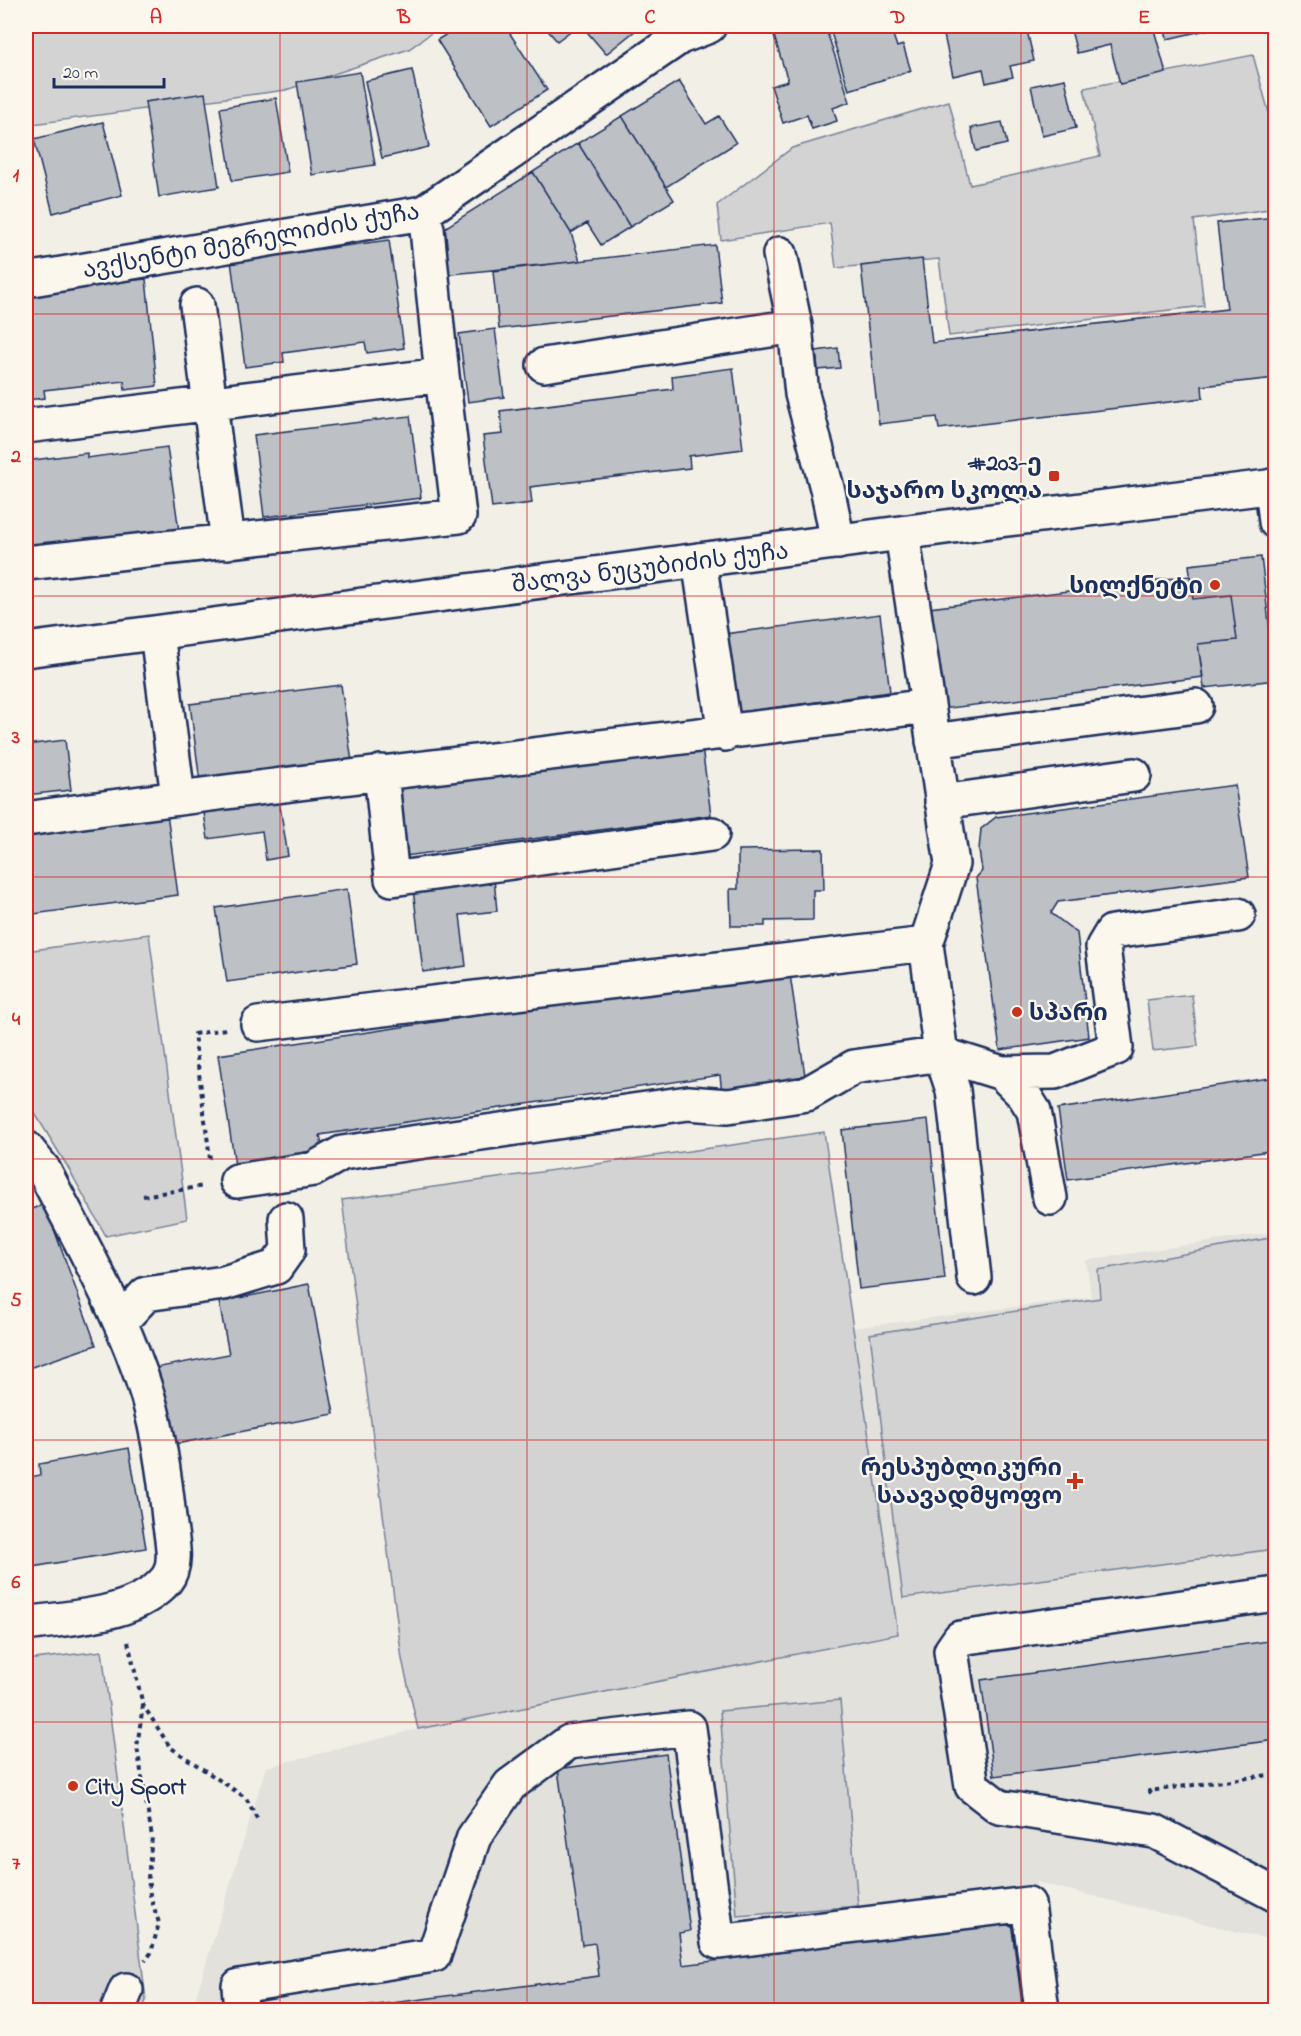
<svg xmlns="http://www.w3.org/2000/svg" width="1301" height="2036" font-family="'Indie Flower','Noto Sans Georgian',sans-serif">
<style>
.built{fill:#e2e1dc}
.green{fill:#d2d3d2;stroke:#768198;stroke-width:1.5}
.building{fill:#bdc0c4;stroke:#1b2f5e;stroke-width:1.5}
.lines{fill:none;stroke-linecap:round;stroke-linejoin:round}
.minor-casing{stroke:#1b2f5e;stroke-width:38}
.major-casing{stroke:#1b2f5e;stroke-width:38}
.path{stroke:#1b2f5e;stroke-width:4;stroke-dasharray:4.5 4.5;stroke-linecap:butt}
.minor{stroke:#fbf7ec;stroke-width:33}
.major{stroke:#fbf7ec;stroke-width:33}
.grid{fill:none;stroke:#d62828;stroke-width:1.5;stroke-opacity:0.55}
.poi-dot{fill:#c8321e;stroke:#fbf7ec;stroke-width:2}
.labels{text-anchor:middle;stroke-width:4.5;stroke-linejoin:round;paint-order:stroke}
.street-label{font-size:24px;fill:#1b2f5e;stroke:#fbf7ec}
.poi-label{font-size:24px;font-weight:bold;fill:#1b2f5e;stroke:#fbf7ec;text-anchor:end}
.neatline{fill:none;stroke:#d62828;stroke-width:2}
.grid-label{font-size:20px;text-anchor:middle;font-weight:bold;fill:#d62828}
</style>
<rect width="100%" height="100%" fill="#f2efe6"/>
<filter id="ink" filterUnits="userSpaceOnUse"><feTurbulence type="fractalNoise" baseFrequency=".0167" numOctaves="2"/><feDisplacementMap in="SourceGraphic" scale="12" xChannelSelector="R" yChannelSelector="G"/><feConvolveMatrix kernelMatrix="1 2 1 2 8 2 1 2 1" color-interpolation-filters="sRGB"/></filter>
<g filter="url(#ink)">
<!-- built -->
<path class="built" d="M1275 1232V1941L1036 1882 1048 2010H190L194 2003 266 1767 418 1729 898 1634 853 1328 1091 1297 1086 1260Z"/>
<!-- green -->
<path class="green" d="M26 26H441L409 49 286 90 26 125Z
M1253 55 1272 124 1275 123V208L1194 220 1204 306 949 336 939 259 836 268 830 223 721 240 717 205 792 148 949 101 970 185 1100 156 1084 88Z
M149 934 187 1219 106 1236 66 1164 26 1099V951Z
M1192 995 1198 1046 1153 1051 1147 1000Z
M824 1132 898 1634 418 1729 402 1659 342 1200Z
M1275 1237V1549L903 1598 870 1334 1100 1298 1098 1270Z
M102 1651 146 2000 143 2010H26V1660Z
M840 1700 858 1906 737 1916 720 1711Z"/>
<!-- building -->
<path class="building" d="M460 26H505L547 90 491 126 437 40Z
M544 26H577L557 41Z
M582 26H641L606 54Z
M806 26H825L850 102 833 108 837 121 812 129 807 115 783 123 771 86 788 81 774 36Z
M829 26H890L897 47 903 45 911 71 849 90Z
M942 26H1026L1034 61 1010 66 1013 77 986 83 983 69 953 76Z
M1070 26H1153L1166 73 1120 84 1110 45 1077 53Z
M1164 26H1215V28L1167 39Z
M1267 26H1276V42L1271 43Z
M412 70 429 147 382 158 365 81Z
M360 72 375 165 312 175 297 82Z
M1065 79 1076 128 1042 136 1031 86Z
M679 81 706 124 719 116 736 143 666 187 622 116Z
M205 93 219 187 159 197 145 102Z
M276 98 288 172 232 181 220 108Z
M622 116 674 200 630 227 578 143Z
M103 122 122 195 53 213 34 139Z
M1002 122 1007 144 976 151 971 128Z
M578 143 630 227 601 245 587 223 571 233 533 172Z
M533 172 571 233 580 261 442 275 435 234Z
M1276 217V378L1202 386 1203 398 939 429 937 417 879 424 861 266 922 259 932 343 1227 309 1217 223Z
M389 240 404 348 367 353 365 342 283 353 284 362 245 367 231 261Z
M715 245 722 303 499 329 493 271Z
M146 279 157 386 125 390 124 381 44 390 45 398 26 400V291Z
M495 329 504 397 468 402 459 334Z
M838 348 840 368 818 370 816 351Z
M733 368 743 449 689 456 690 468 530 487 532 503 492 508 483 436 503 434 500 411 673 389 672 376Z
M410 416 421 498 264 517 254 435Z
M167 447 179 531 26 549V461L87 453V458Z
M1261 557 1276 680 1204 688 1198 644 1237 640 1231 595 1193 599 1189 565Z
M1190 576 1193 599 1231 595 1237 640 1198 644 1203 677 942 709 929 608Z
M880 614 890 692 734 713 724 634Z
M341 685 352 762 200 782 190 704Z
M65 740 71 790 26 795V745Z
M701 740 711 815 405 856 395 781Z
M1235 785 1249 877 1058 902 1051 913 1077 933 1089 1037 1000 1050 976 878 982 871 979 850 981 829 996 817Z
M278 794 288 856 266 860 262 831 208 839 203 806Z
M167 813 178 895 26 915V832Z
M823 849 824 890H813V920L765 921V926H731L730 889H738V850Z
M494 879 497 911 460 915 466 966 423 972 413 889Z
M347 889 357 964 227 982 216 908Z
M789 968 806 1082 722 1094 720 1075 320 1135 323 1151 235 1165 218 1055Z
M1276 1077V1150L1068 1180 1058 1109Z
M928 1120 945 1279 859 1289 842 1130Z
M45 1204 96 1345 26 1369V1211Z
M309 1284 334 1414 170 1445 155 1368 229 1354 219 1302Z
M129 1448 146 1548 26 1568V1478L40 1475 39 1464Z
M1276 1640V1740L994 1776 981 1680Z
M666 1754 690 1931 679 1933 683 1965 1011 1922 1023 2010H338L599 1976 595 1943 582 1945 558 1769Z"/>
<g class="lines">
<defs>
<path id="minor" d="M780 254 795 326 802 394 828 492 838 542
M26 280 423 213 680 37 709 26
M197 305 228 542
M544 365 795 326
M26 426 442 375
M1272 486 1276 522
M902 533 952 864 926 944 941 1054 953 1090 974 1278
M699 560 725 734
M26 563 459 516 442 375 427 229 423 213
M157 633 178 797
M933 741 1196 706
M381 772 392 879 712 834
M942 802 1134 775
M26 819C325 776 627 747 927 706
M258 1024 926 944
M1002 1073 1024 1095 1034 1111 1050 1198
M26 1148 43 1169C81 1243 124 1317 148 1397 159 1436 165 1478 169 1518 171 1537 179 1564 166 1580 135 1617 70 1617 26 1624
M237 1181 314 1169 342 1153 688 1103 728 1106 807 1094 854 1067 941 1054 1002 1073 1055 1072 1116 1048 1103 947 1112 932 1238 915
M120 1322 146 1294 224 1283 276 1267 288 1250 286 1219
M1276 1594 960 1638 951 1651 972 1786 999 1807 1154 1831 1276 1895
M118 2010 126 1990
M241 2010 239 1986 434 1955 474 1837 510 1785 569 1742 689 1728 718 1942 1028 1904 1042 2010"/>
<path id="major" d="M26 650 983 522 1276 486"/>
</defs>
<!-- minor casing -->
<use href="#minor" class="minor-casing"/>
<!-- major casing -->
<use href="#major" class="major-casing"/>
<!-- path -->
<path class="path" d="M210 1159 194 1034 226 1029
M143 1196 204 1186
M128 1642 143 1705 170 1747 246 1798 259 1822
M143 1705 137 1747 152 1837 148 1878 150 1895 159 1923 151 1953 145 1961
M1150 1794 1149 1791 1276 1774"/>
<!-- minor -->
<use href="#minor" class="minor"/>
<!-- major -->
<use href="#major" class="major"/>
</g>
</g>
<!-- grid -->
<path class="grid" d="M280 26V2010M527 26V2010M774 26V2010M1021 26V2010M26 314H1276M26 596H1276M26 877H1276M26 1159H1276M26 1440H1276M26 1722H1276"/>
<!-- markers -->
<g class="poi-dot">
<rect x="1048" y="470" width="12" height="12" rx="3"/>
<circle cx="1215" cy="585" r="6"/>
<circle cx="1017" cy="1012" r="6"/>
<path d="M1072 1472h6v6h6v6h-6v6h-6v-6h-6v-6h6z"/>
<circle cx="73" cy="1786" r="6"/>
</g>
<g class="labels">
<!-- street labels -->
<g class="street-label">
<text transform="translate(251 240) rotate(-10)" y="8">ავქსენტი მეგრელიძის ქუჩა</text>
<text transform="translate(650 567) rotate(-7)" y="8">შალვა ნუცუბიძის ქუჩა</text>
</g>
<!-- poi labels -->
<g class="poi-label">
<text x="1042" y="470">#203-ე<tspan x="1042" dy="28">საჯარო სკოლა</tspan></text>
<text x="1203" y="593">სილქნეტი</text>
<text x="1029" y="1020" text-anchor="start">სპარი</text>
<text x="1062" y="1475">რესპუბლიკური<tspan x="1062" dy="28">საავადმყოფო</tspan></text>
<text x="85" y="1794" text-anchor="start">City Sport</text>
</g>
</g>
<!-- margin -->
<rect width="1301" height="2036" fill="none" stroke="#fbf7ec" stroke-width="66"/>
<!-- scale -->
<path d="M54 78v9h110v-9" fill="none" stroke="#1b2f5e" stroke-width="3"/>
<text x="63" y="78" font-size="18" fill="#1b2f5e" stroke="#fbf7ec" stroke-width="4.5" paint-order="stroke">20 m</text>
<rect x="33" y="33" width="1235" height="1970" class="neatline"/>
<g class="grid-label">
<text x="156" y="23">A</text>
<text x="404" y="23">B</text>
<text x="650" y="23">C</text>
<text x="898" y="23">D</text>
<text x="1144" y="23">E</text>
<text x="16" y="181">1</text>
<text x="16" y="462">2</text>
<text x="16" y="743">3</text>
<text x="16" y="1025">4</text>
<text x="16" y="1306">5</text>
<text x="16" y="1588">6</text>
<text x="16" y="1869">7</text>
</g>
</svg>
